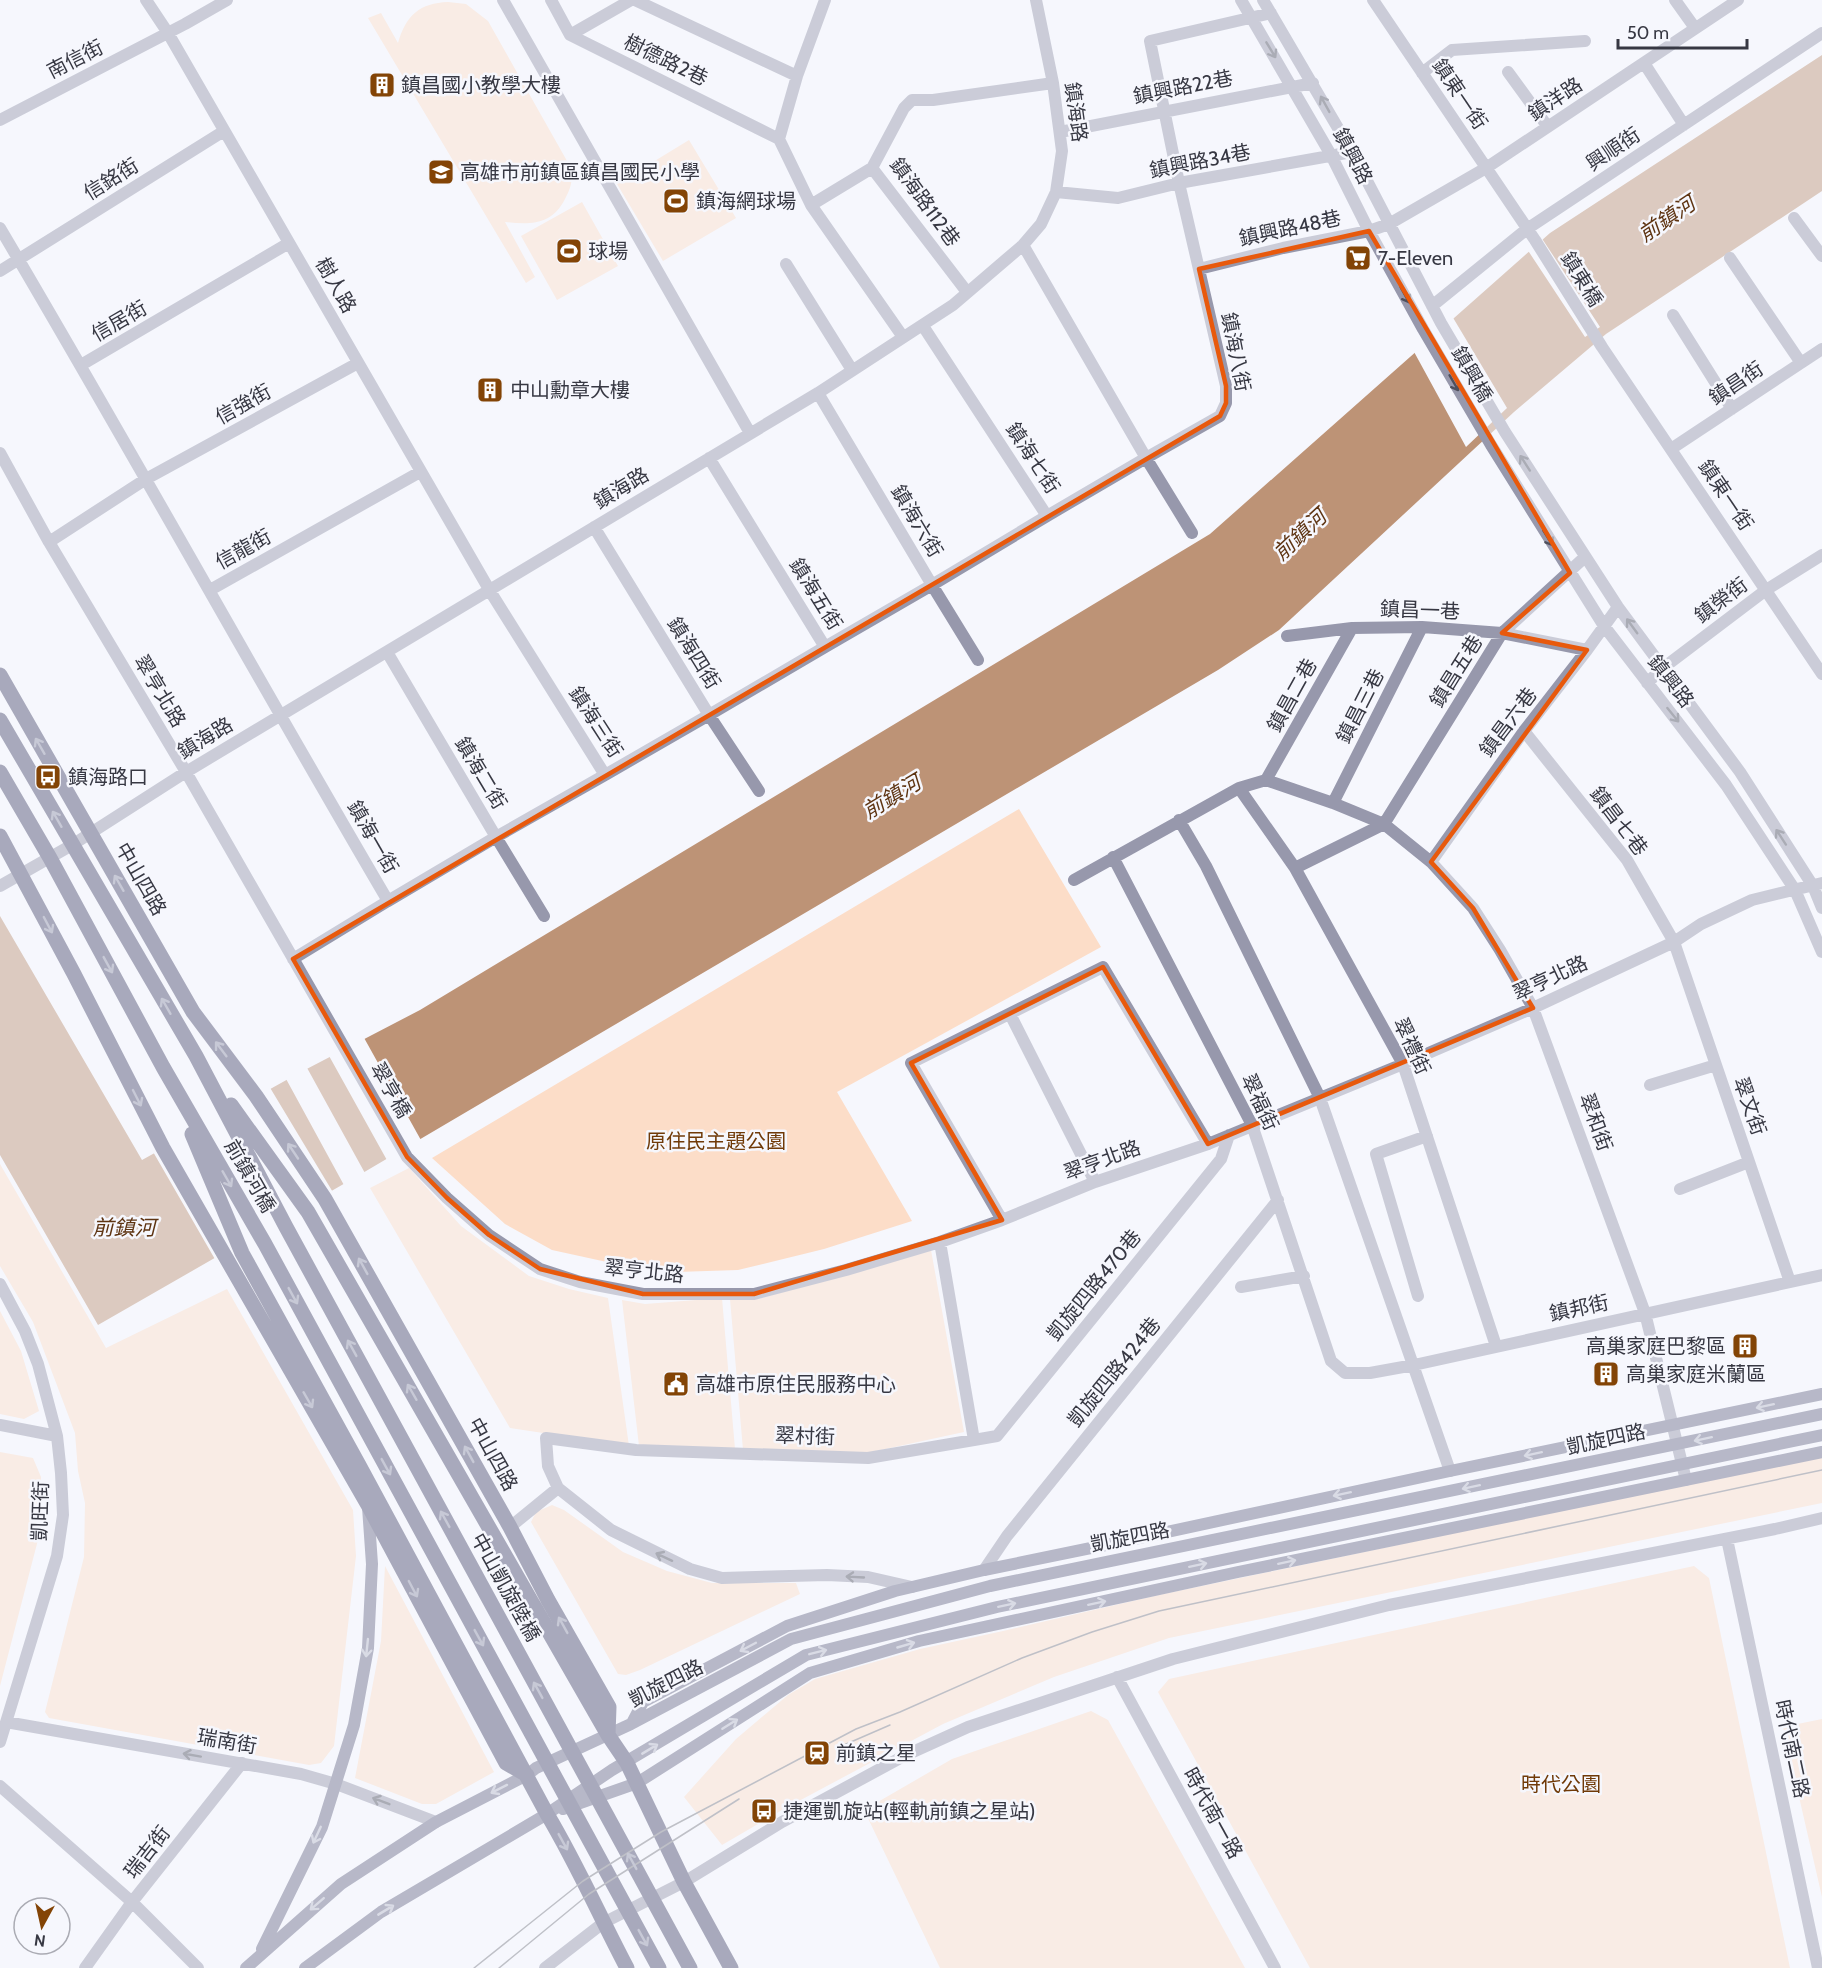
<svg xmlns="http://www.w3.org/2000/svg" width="1822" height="1968" font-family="Cabin,'Noto Sans TC',sans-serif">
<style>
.green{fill:#fcddc8}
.water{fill:#bd9376}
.pier{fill:#f6f7fd}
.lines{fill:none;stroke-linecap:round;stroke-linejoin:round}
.street{stroke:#9798ac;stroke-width:12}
.secondary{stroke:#6a6b88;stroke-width:12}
.primary{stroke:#4b4b6d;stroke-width:15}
.tram{stroke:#7c7d86;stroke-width:1.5}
.oneway{stroke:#4f505d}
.oneway2{stroke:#8f90a7}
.oneway3{stroke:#b7b8c8}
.marked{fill:none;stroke:#e8590c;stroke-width:4.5;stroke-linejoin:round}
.labels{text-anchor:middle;stroke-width:5;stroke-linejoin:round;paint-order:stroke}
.street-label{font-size:20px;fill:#373843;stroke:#f6f7fd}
.poi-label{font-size:20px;fill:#373843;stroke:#f6f7fd;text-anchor:start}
.park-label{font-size:20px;fill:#703a08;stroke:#f6f7fd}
.water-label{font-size:21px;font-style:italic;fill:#5e3412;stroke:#f6f7fd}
</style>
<rect width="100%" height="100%" fill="#f6f7fd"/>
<!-- green -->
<path class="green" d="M448 2 466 4 488 21 571 168C573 180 571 188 565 199 552 225 530 225 505 222L535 277 526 283 368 18 381 13 398 43C406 15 420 3 448 2Z
M689 140 736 218 663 261 617 184Z
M582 202 618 266 557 300 521 236Z
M1019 809 1101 947 837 1092 912 1221 824 1249 738 1270 676 1272 616 1264 552 1250 505 1224 432 1158Z
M0 1164 106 1348 227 1289 353 1510 356 1556 334 1746 321 1763 309 1765 49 1718 45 1712 84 1557 85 1503 78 1471 75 1433 33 1322 0 1266Z
M409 1168 461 1226 529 1276 569 1289 608 1298 629 1446 510 1428 370 1188Z
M931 1250 964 1432 867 1453 743 1450 730 1299H758Z
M722 1298 735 1449 639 1446 622 1300 645 1304Z
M0 1311 21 1351 39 1411 24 1419 0 1414Z
M0 1452 33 1458 41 1477 39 1536 0 1686Z
M1822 1456V1503L1169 1638 1054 1677 943 1724 782 1810 722 1845 684 1797 736 1739 788 1695 815 1679 920 1649 1003 1631 1154 1596Z
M552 1505 564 1510 623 1552 667 1571 712 1583H796L800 1594 640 1670 626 1675 618 1674 531 1522 536 1512Z
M385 1566 494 1772 436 1804H422L355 1778 381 1641Z
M1694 1566 1709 1578 1790 1968H1310L1158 1692 1169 1679Z
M1091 1711 1108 1720 1245 1968H940L864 1810 952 1759Z
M1822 1719V1897L1783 1727Z"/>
<!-- water -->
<path class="water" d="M1822 55V191L1606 334 1514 412 1279 630 1218 670 361 1174 98 1325 0 1155V916L142 1160 299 1073 420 1010 1210 534 1550 233Z"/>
<!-- pier -->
<path class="pier" d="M1541 237 1600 327 1585 337 1527 249Z
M1452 316 1507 408 1466 447 1413 350Z
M363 1036 422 1142 388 1162 328 1054Z
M306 1066 366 1175 345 1187 285 1077Z
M269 1086 334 1194 216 1261 152 1150Z"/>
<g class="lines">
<!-- street -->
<path class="street" d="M146 0 168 33 490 591 605 775 709 715 759 791
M503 0 750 433
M551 0 570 35 779 139
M635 0 797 76
M1241 0 1331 155 1369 231 1423 329 1491 445 1604 626 1726 785 1795 890 1822 952
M1263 0 1352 152 1441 323 1505 432 1618 607 1740 772 1813 886 1822 908
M1373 0 1535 240 1602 347 1822 674
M1675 0 1695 28
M570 35 631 0
M1644 63 1684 125
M1508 72 1548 127
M1422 73 1452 50 1585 41
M0 120 185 24 227 0
M1060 132 1313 83
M779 139 811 205 903 337
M779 139 797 76 825 0
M872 168 904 108 912 100H933L1053 83
M872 168 967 292
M1056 192 1118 198 1179 183 1352 152
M811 205 872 168
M1794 218 1822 256
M0 228C132 451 257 678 388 901L496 837 544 916
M1023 245 1146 458 1220 416 1226 403V386L1179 183 1150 41 1271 13
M1730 258 1801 363
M786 264 852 370
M1199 269 1283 248 1369 231 1389 224 1486 168 1738 0
M0 271 224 131
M1432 306 1527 229 1822 33
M1673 315 1732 409
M923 326 1047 516 1146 458 1192 533
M81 365 289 243
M818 393 932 585 1047 516
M1671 449 1822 349
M0 453 49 542 186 772 407 1157 447 1198 489 1235 540 1269 580 1282 643 1294H754L846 1270 940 1242 1002 1220 1095 1182 1208 1144 1403 1064 1533 1008 1674 942 1701 924 1752 900 1822 883
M709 458 825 647 932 585 978 660
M594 527 709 715 825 647
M49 542 146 479 358 363
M210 590 420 472
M1287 636 1352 628 1422 627 1502 633 1587 650
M387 652 496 837 605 775
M1647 683 1663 668 1766 590 1822 555
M1524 731 1627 860 1674 942 1790 1282
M1266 780 1352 628
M1239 788 1295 868 1403 1064 1496 1346
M1333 803 1422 627
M1179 820 1206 866 1320 1098 1450 1471
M1384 824 1502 633 1585 557
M1113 857 1252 1125 1331 1361 1345 1373H1370L1414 1365 1822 1275
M1431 862 1524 731 1587 650 1618 607
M1295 868 1384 824
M1074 880 1239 788 1266 780 1333 803 1384 824 1431 862 1473 908 1500 950 1533 1008 1645 1313 1686 1480
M0 886 72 845 186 772 818 393 953 305 1023 245 1041 224 1056 192 1062 151 1053 83 1036 0
M293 959 388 901
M1010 1014 1095 1182
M1650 1085 1716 1065
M1680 1189 1749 1162
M1002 1220 911 1063 1103 967 1208 1144
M0 1284 25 1331 38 1364 57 1436 61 1473 63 1515 57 1556 0 1742
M1241 1287 1304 1276
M1418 1296 1376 1154 1427 1136
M0 1425 57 1436
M974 1440 997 1436 1221 1159 1229 1135
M558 1488 611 1530 690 1569 722 1578 827 1575 868 1577 912 1587
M510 1527 558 1488 548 1466 546 1438 636 1450 868 1458 974 1440 940 1242
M1727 1539 1818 1968
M984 1570 1007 1536 1278 1200
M1117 1677 1275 1968
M6 1722 301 1774 336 1784 436 1822
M0 1786 132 1902 198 1968
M85 1968 132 1902 242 1763
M545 1968 603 1923 684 1882 782 1822 904 1756 968 1727 1173 1659 1389 1605 1775 1529 1822 1518"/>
<!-- secondary -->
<path class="secondary" d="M632 1723 643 1702 787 1626 895 1591 984 1570 1125 1541 1450 1471 1822 1394
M563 1809 637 1783 810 1673 919 1641 1238 1572 1822 1452
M262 1949 322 1827 354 1725 368 1648 372 1564 368 1507
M246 1968 341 1884 436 1822 527 1775 536 1768 631 1724 791 1639 990 1586 1822 1414
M305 1968 381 1912 547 1814 612 1770 806 1655 997 1607 1822 1435"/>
<!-- primary -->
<path class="primary" d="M0 675 193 1012 256 1096 325 1199 510 1527 548 1600 609 1707 608 1735
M0 720 196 1056 286 1227 690 1968
M0 772 50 858 163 1067 265 1244 659 1968
M0 836 74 974 163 1148 368 1505 506 1763 527 1775
M231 1105 308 1212 608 1735 627 1763 684 1882 731 1968
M192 1134 242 1253 359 1465 547 1814C577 1864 600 1917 627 1968"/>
<!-- tram -->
<path class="tram" d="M837 1748 890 1725
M474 1968 583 1881 661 1832 820 1748 856 1729 900 1712 1022 1658 1092 1632 1159 1611 1822 1470
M499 1968 589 1894 739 1799"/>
</g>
<!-- one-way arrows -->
<defs><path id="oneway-shaft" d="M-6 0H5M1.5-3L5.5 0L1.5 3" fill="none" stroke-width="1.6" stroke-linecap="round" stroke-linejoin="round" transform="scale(1.5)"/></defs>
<g class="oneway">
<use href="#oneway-shaft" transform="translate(1271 50) rotate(59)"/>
<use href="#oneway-shaft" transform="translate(1325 104) rotate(-119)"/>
<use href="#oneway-shaft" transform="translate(1405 295) rotate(61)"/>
<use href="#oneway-shaft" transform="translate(1454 383) rotate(60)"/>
<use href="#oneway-shaft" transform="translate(1525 463) rotate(-123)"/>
<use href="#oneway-shaft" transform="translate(1548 538) rotate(58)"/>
<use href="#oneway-shaft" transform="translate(1632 626) rotate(-126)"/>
<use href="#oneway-shaft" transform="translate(1673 715) rotate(51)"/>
<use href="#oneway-shaft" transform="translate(1781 837) rotate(-123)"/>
<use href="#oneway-shaft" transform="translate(664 1557) rotate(-155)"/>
<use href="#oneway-shaft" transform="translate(855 1577) rotate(-177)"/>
<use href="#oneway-shaft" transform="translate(192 1755) rotate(-170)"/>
<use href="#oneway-shaft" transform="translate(381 1801) rotate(-159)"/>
</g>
<g class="oneway2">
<use href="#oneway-shaft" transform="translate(40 746) rotate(-120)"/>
<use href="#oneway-shaft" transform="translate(57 819) rotate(-120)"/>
<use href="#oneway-shaft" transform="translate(119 883) rotate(-120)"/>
<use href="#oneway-shaft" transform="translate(48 925) rotate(62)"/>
<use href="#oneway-shaft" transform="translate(108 965) rotate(61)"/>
<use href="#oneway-shaft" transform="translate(166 1006) rotate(-120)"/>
<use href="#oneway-shaft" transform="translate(221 1049) rotate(-127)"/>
<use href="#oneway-shaft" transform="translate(137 1098) rotate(63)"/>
<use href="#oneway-shaft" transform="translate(293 1151) rotate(-124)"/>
<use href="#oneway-shaft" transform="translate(227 1179) rotate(60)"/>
<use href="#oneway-shaft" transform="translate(363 1266) rotate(-119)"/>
<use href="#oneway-shaft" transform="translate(293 1296) rotate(61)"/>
<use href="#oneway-shaft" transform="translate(352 1348) rotate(-119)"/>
<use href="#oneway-shaft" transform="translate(412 1392) rotate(-120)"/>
<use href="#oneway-shaft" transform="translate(308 1400) rotate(60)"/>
<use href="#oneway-shaft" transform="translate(469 1454) rotate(-119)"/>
<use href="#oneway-shaft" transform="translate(386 1467) rotate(61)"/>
<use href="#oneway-shaft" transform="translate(445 1519) rotate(-119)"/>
<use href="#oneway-shaft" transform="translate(413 1589) rotate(62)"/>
<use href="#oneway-shaft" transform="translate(563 1625) rotate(-119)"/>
<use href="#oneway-shaft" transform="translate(479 1638) rotate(61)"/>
<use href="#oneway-shaft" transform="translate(538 1690) rotate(-119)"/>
<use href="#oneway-shaft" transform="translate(563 1842) rotate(61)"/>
<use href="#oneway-shaft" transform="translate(632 1861) rotate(-119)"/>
<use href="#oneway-shaft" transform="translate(643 1938) rotate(61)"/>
</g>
<g class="oneway3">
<use href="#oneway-shaft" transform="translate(1765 1406) rotate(168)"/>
<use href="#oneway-shaft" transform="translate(1703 1439) rotate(168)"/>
<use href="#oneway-shaft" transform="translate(1533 1454) rotate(168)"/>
<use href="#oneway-shaft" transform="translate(1471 1487) rotate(168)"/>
<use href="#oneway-shaft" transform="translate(1342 1494) rotate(168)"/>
<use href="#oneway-shaft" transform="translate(1287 1562) rotate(-12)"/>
<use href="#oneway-shaft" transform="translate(1198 1565) rotate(-12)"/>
<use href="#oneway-shaft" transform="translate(1097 1603) rotate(-12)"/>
<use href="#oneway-shaft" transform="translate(1007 1605) rotate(-12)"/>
<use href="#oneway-shaft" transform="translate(906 1645) rotate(-16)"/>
<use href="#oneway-shaft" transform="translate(748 1647) rotate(152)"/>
<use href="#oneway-shaft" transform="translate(367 1648) rotate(96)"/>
<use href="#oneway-shaft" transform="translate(818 1652) rotate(-14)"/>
<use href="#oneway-shaft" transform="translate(730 1724) rotate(-32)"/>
<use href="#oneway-shaft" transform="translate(650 1749) rotate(-31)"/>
<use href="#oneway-shaft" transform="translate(499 1789) rotate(153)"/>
<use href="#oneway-shaft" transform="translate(317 1835) rotate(115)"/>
<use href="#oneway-shaft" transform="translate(317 1904) rotate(139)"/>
<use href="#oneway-shaft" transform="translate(386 1910) rotate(-31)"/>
</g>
<!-- marked area -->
<path d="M0 0H1822V1968H0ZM1369 231 1570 573 1502 633 1587 650 1431 862 1473 908 1533 1008 1208 1144 1103 967 911 1063 1002 1220 754 1294H643L540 1269 489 1235 447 1198 407 1157 293 959 1220 416 1226 403V386L1199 269Z" fill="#f6f7fd" fill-opacity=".55" fill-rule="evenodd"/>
<path class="marked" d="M1369 231 1570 573 1502 633 1587 650 1431 862 1473 908 1533 1008 1208 1144 1103 967 911 1063 1002 1220 754 1294H643L540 1269 489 1235 447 1198 407 1157 293 959 1220 416 1226 403V386L1199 269Z"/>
<!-- icons -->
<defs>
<symbol id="building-square" viewBox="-11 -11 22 22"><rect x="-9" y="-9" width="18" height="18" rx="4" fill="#834406" stroke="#f6f7fd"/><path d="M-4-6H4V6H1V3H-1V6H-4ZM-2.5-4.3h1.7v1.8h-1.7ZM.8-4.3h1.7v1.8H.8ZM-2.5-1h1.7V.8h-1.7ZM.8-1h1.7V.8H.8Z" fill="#fff"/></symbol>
<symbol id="school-square" viewBox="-11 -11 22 22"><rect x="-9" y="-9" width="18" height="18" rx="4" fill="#834406" stroke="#f6f7fd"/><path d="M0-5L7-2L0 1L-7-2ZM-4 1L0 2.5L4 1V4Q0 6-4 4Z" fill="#fff"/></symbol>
<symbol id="stadium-square" viewBox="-11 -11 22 22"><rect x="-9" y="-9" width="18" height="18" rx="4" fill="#834406" stroke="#f6f7fd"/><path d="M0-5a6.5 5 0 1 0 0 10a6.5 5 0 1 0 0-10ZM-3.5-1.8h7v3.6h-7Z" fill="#fff"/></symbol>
<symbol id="supermarket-square" viewBox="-11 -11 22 22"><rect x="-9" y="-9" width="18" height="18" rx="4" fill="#834406" stroke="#f6f7fd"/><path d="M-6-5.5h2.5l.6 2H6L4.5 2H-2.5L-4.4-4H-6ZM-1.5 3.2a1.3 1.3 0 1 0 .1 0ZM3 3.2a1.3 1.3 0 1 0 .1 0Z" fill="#fff"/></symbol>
<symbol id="bus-square" viewBox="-11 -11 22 22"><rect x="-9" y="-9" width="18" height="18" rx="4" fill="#834406" stroke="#f6f7fd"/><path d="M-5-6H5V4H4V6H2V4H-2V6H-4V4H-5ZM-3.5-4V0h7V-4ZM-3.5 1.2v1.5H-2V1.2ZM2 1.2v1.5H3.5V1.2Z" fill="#fff"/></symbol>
<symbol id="civic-square" viewBox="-11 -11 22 22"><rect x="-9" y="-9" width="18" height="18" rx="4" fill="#834406" stroke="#f6f7fd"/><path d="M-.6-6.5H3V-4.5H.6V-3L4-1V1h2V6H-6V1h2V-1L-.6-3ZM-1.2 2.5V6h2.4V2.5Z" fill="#fff"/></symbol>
<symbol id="station-square" viewBox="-11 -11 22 22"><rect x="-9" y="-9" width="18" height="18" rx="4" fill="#834406" stroke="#f6f7fd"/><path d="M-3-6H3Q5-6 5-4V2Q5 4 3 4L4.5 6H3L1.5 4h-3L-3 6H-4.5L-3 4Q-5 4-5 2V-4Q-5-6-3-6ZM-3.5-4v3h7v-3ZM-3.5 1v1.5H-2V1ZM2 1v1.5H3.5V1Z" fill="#fff"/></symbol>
</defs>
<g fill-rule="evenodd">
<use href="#building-square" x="367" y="70" width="30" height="30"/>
<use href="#school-square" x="426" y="157" width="30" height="30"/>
<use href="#stadium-square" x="661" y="186" width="30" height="30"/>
<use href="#stadium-square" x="554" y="236" width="30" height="30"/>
<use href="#supermarket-square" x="1343" y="243" width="30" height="30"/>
<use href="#building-square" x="475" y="375" width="30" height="30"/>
<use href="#bus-square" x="33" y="762" width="30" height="30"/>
<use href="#building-square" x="1730" y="1331" width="30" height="30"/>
<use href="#building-square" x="1591" y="1359" width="30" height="30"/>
<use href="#civic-square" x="661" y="1369" width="30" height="30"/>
<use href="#station-square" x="802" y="1738" width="30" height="30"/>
<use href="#bus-square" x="749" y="1796" width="30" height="30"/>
</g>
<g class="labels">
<!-- street labels -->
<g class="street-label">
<text transform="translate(75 59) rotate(-27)" y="7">南信街</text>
<text transform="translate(666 60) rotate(26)" y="7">樹德路2巷</text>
<text transform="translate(1183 87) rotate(-11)" y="7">鎮興路22巷</text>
<text transform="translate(1460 94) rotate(56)" y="7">鎮東一街</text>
<text transform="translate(1555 99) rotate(-34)" y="7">鎮洋路</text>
<text transform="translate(1076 112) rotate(82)" y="7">鎮海路</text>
<text transform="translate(1613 149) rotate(-34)" y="7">興順街</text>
<text transform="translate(1353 156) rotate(62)" y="7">鎮興路</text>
<text transform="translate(1200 161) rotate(-11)" y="7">鎮興路34巷</text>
<text transform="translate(111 179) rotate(-32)" y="7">信銘街</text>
<text transform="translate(925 202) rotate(54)" y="7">鎮海路112巷</text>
<text transform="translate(1290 228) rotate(-12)" y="7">鎮興路48巷</text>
<text transform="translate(1582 279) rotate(58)" y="7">鎮東橋</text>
<text transform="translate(336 285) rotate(60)" y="7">樹人路</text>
<text transform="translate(119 321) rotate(-30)" y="7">信居街</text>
<text transform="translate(1236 352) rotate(79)" y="7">鎮海八街</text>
<text transform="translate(1472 374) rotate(60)" y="7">鎮興橋</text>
<text transform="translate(1736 383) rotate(-34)" y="7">鎮昌街</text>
<text transform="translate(243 404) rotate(-29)" y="7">信強街</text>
<text transform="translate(1033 458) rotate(57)" y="7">鎮海七街</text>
<text transform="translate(621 488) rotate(-31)" y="7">鎮海路</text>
<text transform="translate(1726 495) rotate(56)" y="7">鎮東一街</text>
<text transform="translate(917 521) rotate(59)" y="7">鎮海六街</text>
<text transform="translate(243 549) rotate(-29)" y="7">信龍街</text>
<text transform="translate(816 594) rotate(58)" y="7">鎮海五街</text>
<text transform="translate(1721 600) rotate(-37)" y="7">鎮榮街</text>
<text transform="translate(1420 610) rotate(2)" y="7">鎮昌一巷</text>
<text transform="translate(694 653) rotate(58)" y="7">鎮海四街</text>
<text transform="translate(1456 671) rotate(-58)" y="7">鎮昌五巷</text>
<text transform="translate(1671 681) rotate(52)" y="7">鎮興路</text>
<text transform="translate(160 691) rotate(59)" y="7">翠亨北路</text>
<text transform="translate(1292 695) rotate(-61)" y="7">鎮昌二巷</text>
<text transform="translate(1360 706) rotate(-63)" y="7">鎮昌三巷</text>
<text transform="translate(596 722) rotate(57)" y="7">鎮海三街</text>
<text transform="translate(1508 722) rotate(-53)" y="7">鎮昌六巷</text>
<text transform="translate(205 738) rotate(-31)" y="7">鎮海路</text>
<text transform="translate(481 773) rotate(59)" y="7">鎮海二街</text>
<text transform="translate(1619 821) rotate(53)" y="7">鎮昌七巷</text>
<text transform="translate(373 837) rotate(60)" y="7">鎮海一街</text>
<text transform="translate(141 879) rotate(60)" y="7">中山四路</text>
<text transform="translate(1550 978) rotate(-25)" y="7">翠亨北路</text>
<text transform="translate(1412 1046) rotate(65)" y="7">翠禮街</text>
<text transform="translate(391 1090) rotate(60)" y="7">翠亨橋</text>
<text transform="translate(1260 1102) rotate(65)" y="7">翠福街</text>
<text transform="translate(1750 1106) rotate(71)" y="7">翠文街</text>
<text transform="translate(1596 1122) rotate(70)" y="7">翠和街</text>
<text transform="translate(1102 1160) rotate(-20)" y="7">翠亨北路</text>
<text transform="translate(250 1176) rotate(60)" y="7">前鎮河橋</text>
<text transform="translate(644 1271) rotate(6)" y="7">翠亨北路</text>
<text transform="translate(1094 1285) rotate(-51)" y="7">凱旋四路470巷</text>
<text transform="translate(1579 1308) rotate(-12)" y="7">鎮邦街</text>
<text transform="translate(1114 1372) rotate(-51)" y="7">凱旋四路424巷</text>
<text transform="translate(805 1436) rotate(2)" y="7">翠村街</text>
<text transform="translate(1606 1439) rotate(-12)" y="7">凱旋四路</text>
<text transform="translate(493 1454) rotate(61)" y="7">中山四路</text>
<text transform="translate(40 1511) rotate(-88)" y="7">凱旺街</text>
<text transform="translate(1130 1537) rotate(-11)" y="7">凱旋四路</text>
<text transform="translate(506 1587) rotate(61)" y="7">中山凱旋陸橋</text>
<text transform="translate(666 1683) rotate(-27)" y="7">凱旋四路</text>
<text transform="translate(227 1741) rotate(10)" y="7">瑞南街</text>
<text transform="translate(1792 1749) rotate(78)" y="7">時代南二路</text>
<text transform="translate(1213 1813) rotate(61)" y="7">時代南一路</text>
<text transform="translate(147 1852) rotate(-52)" y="7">瑞吉街</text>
</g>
<!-- poi labels -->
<g class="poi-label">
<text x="401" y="92">鎮昌國小教學大樓</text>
<text x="460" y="179">高雄市前鎮區鎮昌國民小學</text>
<text x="696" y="208">鎮海網球場</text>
<text x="588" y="258">球場</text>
<text x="1378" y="265">7-Eleven</text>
<text x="510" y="397">中山勳章大樓</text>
<text x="68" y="784">鎮海路口</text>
<text x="1726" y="1353" text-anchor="end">高巢家庭巴黎區</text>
<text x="1626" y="1381">高巢家庭米蘭區</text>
<text x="696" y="1391">高雄市原住民服務中心</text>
<text x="836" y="1760">前鎮之星</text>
<text x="783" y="1818">捷運凱旋站(輕軌前鎮之星站)</text>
</g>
<!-- park labels -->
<g class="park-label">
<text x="716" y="1148">原住民主題公園</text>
<text x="1561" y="1791">時代公園</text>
</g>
<!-- water labels -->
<g class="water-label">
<text transform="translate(1667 219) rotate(-34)" y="7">前鎮河</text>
<text transform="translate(1300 535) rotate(-43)" y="7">前鎮河</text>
<text transform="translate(892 797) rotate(-31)" y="7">前鎮河</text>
<text x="124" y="1235">前鎮河</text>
</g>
</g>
<!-- north arrow -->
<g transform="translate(42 1926) rotate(188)"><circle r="28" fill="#f6f7fd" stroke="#aaabb3" stroke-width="1.5"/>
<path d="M0-4.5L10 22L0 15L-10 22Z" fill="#834406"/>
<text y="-9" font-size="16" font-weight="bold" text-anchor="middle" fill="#373843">N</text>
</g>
<!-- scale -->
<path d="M1618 39v9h129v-9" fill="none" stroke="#373843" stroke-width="3"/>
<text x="1627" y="39" font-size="18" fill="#373843" stroke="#f6f7fd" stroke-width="4.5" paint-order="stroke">50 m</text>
</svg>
